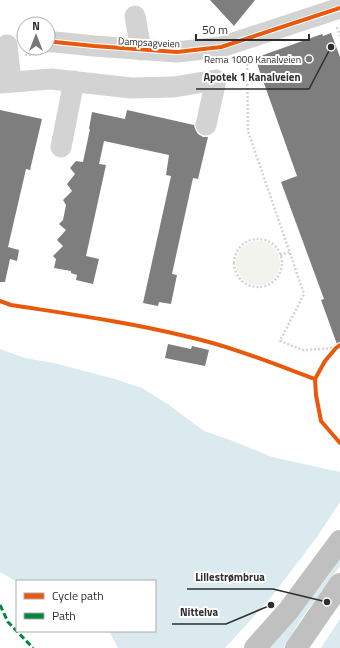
<svg xmlns="http://www.w3.org/2000/svg" width="340" height="648" font-family="'Titillium Web',sans-serif">
<style>
.green{fill:#f1f3ec}
.water{fill:#dbeaef}
.pier{fill:#fff}
.building{fill:#7e7e7e}
.lines{fill:none;stroke-linecap:round;stroke-linejoin:round}
.path{stroke:#d3d3d3;stroke-width:2.5;stroke-dasharray:2 2;stroke-linecap:butt}
.minor{stroke:#d3d3d3;stroke-width:21}
.highway{stroke:#c0c0c0;stroke-width:22}
.quiet{stroke:#00873e;stroke-width:3;stroke-dasharray:6 3;stroke-linecap:butt}
.cycleway-casing{stroke:#fff;stroke-width:6}
.cycleway{stroke:#e8590c;stroke-width:4}
.poi-dot{fill:#777;stroke:#fff;stroke-width:1.5}
.labels{text-anchor:middle;stroke-width:4;stroke-linejoin:round;paint-order:stroke}
.street-label{font-size:10px;fill:#2e2e2e;stroke:#fff}
.poi-label{font-size:10px;fill:#2e2e2e;stroke:#fff;text-anchor:end}
.leader{fill:none;stroke:#2e2e2e;stroke-width:1.5}
.callout-dot{fill:#2e2e2e;stroke:#fff;stroke-width:1.5}
.callout-label{font-size:11px;text-anchor:middle;font-weight:bold;fill:#2e2e2e;stroke:#fff;stroke-width:4;stroke-linejoin:round;paint-order:stroke}
</style>
<rect width="100%" height="100%" fill="#fff"/>
<!-- green -->
<path class="green" d="M236 263a22 22 0 1 1 44 0a22 22 0 1 1-44 0Z"/>
<!-- water -->
<path class="water" d="M0 349 25 358 54 363 115 379 142 388 169 405 204 431 233 441 272 457 340 472V648H118L109 631H155V581H17V582L0 572Z"/>
<!-- pier -->
<path class="pier" d="M340 502V560L323 583 269 648H225L269 600 317 537Z
M340 566V619L321 648H283L302 618Z"/>
<!-- building -->
<path class="building" d="M210 0H255L234 26Z
M331 33 340 57V347H338L321 300 324 299 281 182 297 176 255 58 322 34 323 36Z
M0 110 42 119 30 170 26 169 8 247 19 250 17 261 10 259 5 282H0Z
M127 110 194 125 195 129 198 134 203 137H208L198 179 193 178 172 274 177 275 171 304 159 302 158 306 143 303 171 176 166 175 169 155 104 141 99 164 106 165 86 256 99 259 93 284 76 280 77 275 71 273V271L54 268 56 259 53 256 63 246 57 240 66 230 59 224 63 220 66 205 63 200 72 191 67 184 75 174 70 168 76 161 83 162 90 129H89L92 112 125 119Z
M168 344 191 349 192 346 209 350 205 366 165 358Z"/>
<g class="lines">
<!-- path -->
<path class="path" d="M337 27 340 36
M25 55 36 54
M247 56 248 131 304 294 280 341 303 350 336 348
M234 263a24 24 0 1 1 48 0a24 24 0 1 1-48 0Z
M280 255 289 252
M336 438 340 439"/>
<!-- minor -->
<path class="minor" d="M135 16 141 50
M48 42H55L94 46 177 52 221 47 340 8
M7 45 11 82
M0 83 51 79 131 88 174 87 216 80 206 125
M61 147 74 81"/>
<!-- highway -->
<path class="highway" d="M255 648 288 611 340 541
M296 648 340 584"/>
<!-- quiet -->
<path class="quiet" d="M0 605 8 622 33 648"/>
<defs>
<path id="cycleway" d="M48 42H55L94 46 177 52 221 47 340 8
M0 301 11 305C69 314 128 322 185 336 230 346 272 363 315 379
M340 345 336 348 325 361 315 379 316 395 321 421 340 443"/>
</defs>
<!-- cycleway casing -->
<use href="#cycleway" class="cycleway-casing"/>
<!-- cycleway -->
<use href="#cycleway" class="cycleway"/>
</g>
<!-- markers -->
<circle class="poi-dot" cx="309" cy="59" r="4"/>
<g class="labels">
<!-- street labels -->
<g class="street-label">
<text transform="translate(149 42) rotate(3)" y="4">Dampsagveien</text>
</g>
<!-- poi labels -->
<g class="poi-label">
<text x="301" y="63">Rema 1000 Kanalveien</text>
</g>
</g>
<!-- callouts -->
<path class="leader" d="M331 47L309 89H196M327 602L273 589H187M271 605L226 624H172"/>
<g class="callout-dot">
<circle cx="331" cy="47" r="4"/>
<circle cx="327" cy="602" r="4"/>
<circle cx="271" cy="605" r="4"/>
</g>
<g class="callout-label">
<text x="252" y="81">Apotek 1 Kanalveien</text>
<text x="230" y="581">Lillestrømbrua</text>
<text x="199" y="616">Nittelva</text>
</g>
<!-- legend -->
<rect x="16" y="580" width="140" height="52" fill="#ffffff" stroke="#ababab"/>
<rect x="24" y="593" width="20" height="6" fill="#e8590c" stroke="#ababab"/>
<text x="52" y="600" font-size="12" fill="#2e2e2e">Cycle path</text>
<rect x="24" y="613" width="20" height="6" fill="#00873e" stroke="#ababab"/>
<text x="52" y="620" font-size="12" fill="#2e2e2e">Path</text>
<!-- north arrow -->
<g transform="translate(36 36)"><circle r="19" fill="#ffffff" stroke="#ababab"/>
<path d="M0-3L7 15L0 10L-7 15Z" fill="#777777"/>
<text y="-6" font-size="11" font-weight="bold" text-anchor="middle" fill="#2e2e2e">N</text>
</g>
<!-- scale -->
<path d="M196 34v6h113v-6" fill="none" stroke="#2e2e2e" stroke-width="2"/>
<text x="202" y="34" font-size="12" fill="#2e2e2e" stroke="#ffffff" stroke-width="3" paint-order="stroke">50 m</text>
</svg>
